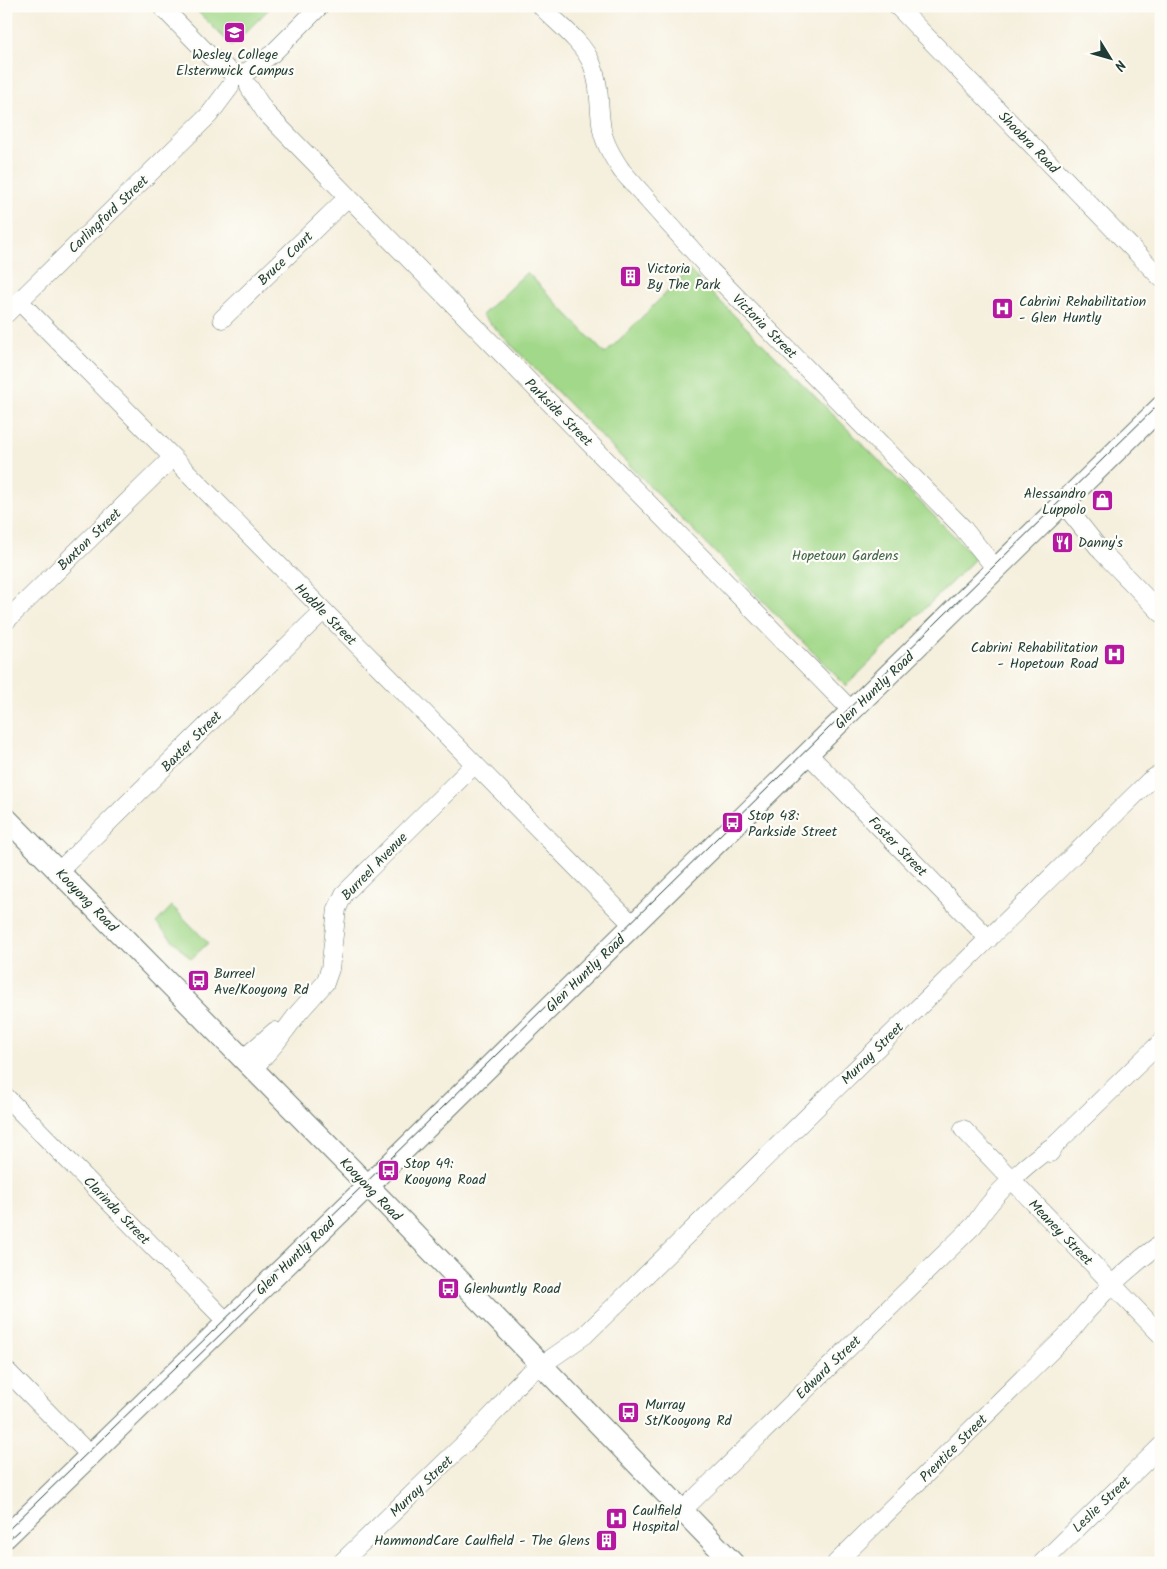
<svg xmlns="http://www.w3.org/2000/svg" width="1167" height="1569" font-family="Kalam,sans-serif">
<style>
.green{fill:#a2d889;stroke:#608a5e}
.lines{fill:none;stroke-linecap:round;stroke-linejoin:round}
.minor-casing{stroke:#6a7b6f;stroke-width:19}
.tertiary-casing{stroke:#6a7b6f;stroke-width:23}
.minor{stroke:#fff;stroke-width:18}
.tertiary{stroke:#fff;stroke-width:21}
.tram{stroke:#1f3d34;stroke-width:1}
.labels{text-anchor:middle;stroke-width:4.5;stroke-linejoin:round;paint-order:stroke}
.poi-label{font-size:14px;fill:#1f3d34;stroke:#fdfcf7;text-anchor:start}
.street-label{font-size:14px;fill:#1f3d34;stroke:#fdfcf7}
.park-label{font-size:14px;fill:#406449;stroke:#fdfcf7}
</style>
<rect width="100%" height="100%" fill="#fdfcf7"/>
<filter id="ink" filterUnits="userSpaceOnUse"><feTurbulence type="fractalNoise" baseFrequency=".02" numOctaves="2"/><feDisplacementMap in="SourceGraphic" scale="10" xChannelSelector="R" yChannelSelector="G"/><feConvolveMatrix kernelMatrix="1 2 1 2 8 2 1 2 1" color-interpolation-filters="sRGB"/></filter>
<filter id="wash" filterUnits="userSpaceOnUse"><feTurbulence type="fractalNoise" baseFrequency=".0096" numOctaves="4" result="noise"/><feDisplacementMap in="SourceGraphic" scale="20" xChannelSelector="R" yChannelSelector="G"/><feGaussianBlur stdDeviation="1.12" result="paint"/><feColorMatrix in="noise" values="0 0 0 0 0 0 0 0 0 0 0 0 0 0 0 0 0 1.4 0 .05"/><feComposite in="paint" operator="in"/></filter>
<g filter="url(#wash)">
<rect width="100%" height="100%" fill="#f5efdd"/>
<!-- green -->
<path class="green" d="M192 6H272L232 46Z
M689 270 976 558 846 686 482 315 527 272 605 354Z
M172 906 208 943 191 959 156 923Z"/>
</g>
<g filter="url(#ink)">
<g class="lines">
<defs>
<path id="minor" d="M161 6 211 57 238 77
M541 6C558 24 582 41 592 64 601 86 598 107 602 130 605 145 613 158 622 171L711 271 962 527 996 569
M897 6 1161 278
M241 76 272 54 320 6
M249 87 266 113 852 711
M19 301 633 925
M6 314 209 115 230 87
M222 319 348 197
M1063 503 1102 552 1161 613
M6 621 172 458
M808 754 989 939
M59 871 323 611
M243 1059 275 1031
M253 1069 275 1044 299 1012 325 983 330 969 337 909 344 894 475 764
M6 1097 227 1322
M963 1129 1161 1335
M1050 1153 1056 1144 1161 1042
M6 1370 90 1455
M683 1510 974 1225C995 1193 1024 1165 1056 1144
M341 1563 468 1440 499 1408 514 1388 526 1376 585 1335 1149 781 1161 773
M836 1563 1069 1333C1095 1299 1125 1270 1159 1245
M1042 1563 1161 1446"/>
<path id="tertiary" d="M6 818 381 1199 733 1563
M6 1537 347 1206 1161 407"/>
</defs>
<!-- minor casing -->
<use href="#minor" class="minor-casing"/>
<!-- tertiary casing -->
<use href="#tertiary" class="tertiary-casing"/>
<!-- minor -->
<use href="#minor" class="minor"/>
<!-- tertiary -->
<use href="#tertiary" class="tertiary"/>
<!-- tram -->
<path class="tram" d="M193 1361 256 1300
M6 1532 383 1166 1161 402
M6 1542 19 1530"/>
</g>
</g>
<!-- icons -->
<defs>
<symbol id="school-square" viewBox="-11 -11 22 22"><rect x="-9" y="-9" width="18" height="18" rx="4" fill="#b5179e" stroke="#fdfcf7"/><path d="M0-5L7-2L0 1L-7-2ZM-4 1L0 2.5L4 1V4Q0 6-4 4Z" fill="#fff"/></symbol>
<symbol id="building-square" viewBox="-11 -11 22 22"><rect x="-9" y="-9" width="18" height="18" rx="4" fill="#b5179e" stroke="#fdfcf7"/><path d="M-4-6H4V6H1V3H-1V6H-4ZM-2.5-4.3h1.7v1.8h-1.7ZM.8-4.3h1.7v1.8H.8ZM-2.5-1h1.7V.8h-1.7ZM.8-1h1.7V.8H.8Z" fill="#fff"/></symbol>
<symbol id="hospital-square" viewBox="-11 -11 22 22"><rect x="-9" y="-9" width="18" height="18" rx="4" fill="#b5179e" stroke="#fdfcf7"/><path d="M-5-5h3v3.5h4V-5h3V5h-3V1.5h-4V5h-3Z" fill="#fff"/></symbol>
<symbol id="shop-square" viewBox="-11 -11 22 22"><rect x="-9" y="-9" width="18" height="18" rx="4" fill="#b5179e" stroke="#fdfcf7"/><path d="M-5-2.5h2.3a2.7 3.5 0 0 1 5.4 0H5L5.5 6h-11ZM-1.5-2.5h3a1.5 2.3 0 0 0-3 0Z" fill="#fff"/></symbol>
<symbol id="restaurant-square" viewBox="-11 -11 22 22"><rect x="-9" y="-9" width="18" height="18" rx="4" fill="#b5179e" stroke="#fdfcf7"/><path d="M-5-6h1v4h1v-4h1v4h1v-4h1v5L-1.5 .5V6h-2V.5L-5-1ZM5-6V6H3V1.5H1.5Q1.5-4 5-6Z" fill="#fff"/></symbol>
<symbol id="bus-square" viewBox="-11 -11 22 22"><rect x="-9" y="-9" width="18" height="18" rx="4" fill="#b5179e" stroke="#fdfcf7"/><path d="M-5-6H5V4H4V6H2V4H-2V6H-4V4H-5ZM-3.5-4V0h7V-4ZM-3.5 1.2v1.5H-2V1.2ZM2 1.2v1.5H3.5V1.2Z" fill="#fff"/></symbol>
</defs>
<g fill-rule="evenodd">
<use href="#school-square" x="222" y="20" width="25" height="25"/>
<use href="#building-square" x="618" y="264" width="25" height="25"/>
<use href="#hospital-square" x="990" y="296" width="25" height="25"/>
<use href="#shop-square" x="1090" y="488" width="25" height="25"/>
<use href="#restaurant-square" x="1050" y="530" width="25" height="25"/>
<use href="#hospital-square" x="1102" y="642" width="25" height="25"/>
<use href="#bus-square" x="720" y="810" width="25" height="25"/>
<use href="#bus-square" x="186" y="968" width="25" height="25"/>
<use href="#bus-square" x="376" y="1158" width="25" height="25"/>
<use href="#bus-square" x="436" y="1276" width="25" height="25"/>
<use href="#bus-square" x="616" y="1400" width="25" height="25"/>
<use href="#hospital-square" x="604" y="1506" width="25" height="25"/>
<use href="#building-square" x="594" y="1528" width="25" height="25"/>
</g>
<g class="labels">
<!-- poi labels -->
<g class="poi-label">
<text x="235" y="59" text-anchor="middle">Wesley College<tspan x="235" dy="16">Elsternwick Campus</tspan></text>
<text x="647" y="273">Victoria<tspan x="647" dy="16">By The Park</tspan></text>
<text x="1019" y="306">Cabrini Rehabilitation<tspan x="1019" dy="16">- Glen Huntly</tspan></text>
<text x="1086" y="498" text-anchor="end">Alessandro<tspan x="1086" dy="16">Luppolo</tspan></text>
<text x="1078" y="547">Danny's</text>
<text x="1098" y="652" text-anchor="end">Cabrini Rehabilitation<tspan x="1098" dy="16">- Hopetoun Road</tspan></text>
<text x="748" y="820">Stop 48:<tspan x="748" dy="16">Parkside Street</tspan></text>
<text x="214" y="978">Burreel<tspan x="214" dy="16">Ave/Kooyong Rd</tspan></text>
<text x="404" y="1168">Stop 49:<tspan x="404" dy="16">Kooyong Road</tspan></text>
<text x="464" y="1293">Glenhuntly Road</text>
<text x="645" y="1409">Murray<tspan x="645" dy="16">St/Kooyong Rd</tspan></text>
<text x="632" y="1515">Caulfield<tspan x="632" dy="16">Hospital</tspan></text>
<text x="590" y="1545" text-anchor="end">HammondCare Caulfield - The Glens</text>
</g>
<!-- street labels -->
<g class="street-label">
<text transform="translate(1029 142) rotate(46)" y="5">Shoobra Road</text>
<text transform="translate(108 214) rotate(-44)" y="5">Carlingford Street</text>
<text transform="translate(285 258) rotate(-44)" y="5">Bruce Court</text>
<text transform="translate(765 326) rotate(45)" y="5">Victoria Street</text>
<text transform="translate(559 412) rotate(45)" y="5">Parkside Street</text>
<text transform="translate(89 539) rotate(-44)" y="5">Buxton Street</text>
<text transform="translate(326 614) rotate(45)" y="5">Hoddle Street</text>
<text transform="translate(874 690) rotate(-44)" y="5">Glen Huntly Road</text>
<text transform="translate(191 741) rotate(-45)" y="5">Baxter Street</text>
<text transform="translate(898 846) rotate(46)" y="5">Foster Street</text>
<text transform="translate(374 866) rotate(-46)" y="5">Burreel Avenue</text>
<text transform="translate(87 900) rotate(46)" y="5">Kooyong Road</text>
<text transform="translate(585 973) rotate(-44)" y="5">Glen Huntly Road</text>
<text transform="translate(872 1053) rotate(-45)" y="5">Murray Street</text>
<text transform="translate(371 1189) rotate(46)" y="5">Kooyong Road</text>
<text transform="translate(117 1210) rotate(46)" y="5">Clarinda Street</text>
<text transform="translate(1061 1232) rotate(46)" y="5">Meaney Street</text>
<text transform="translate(295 1256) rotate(-44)" y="5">Glen Huntly Road</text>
<text transform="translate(828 1367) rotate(-44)" y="5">Edward Street</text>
<text transform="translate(953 1448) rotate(-45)" y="5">Prentice Street</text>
<text transform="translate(421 1486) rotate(-44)" y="5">Murray Street</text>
<text transform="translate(1101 1504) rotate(-44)" y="5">Leslie Street</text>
</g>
<!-- park labels -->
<g class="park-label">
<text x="845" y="560">Hopetoun Gardens</text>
</g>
</g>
<!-- margin -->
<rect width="1167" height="1569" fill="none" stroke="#fdfcf7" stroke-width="25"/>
<!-- north arrow -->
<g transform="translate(1110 58) rotate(127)" stroke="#fdfcf7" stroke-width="4" paint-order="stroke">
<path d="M0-4L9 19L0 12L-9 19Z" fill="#1f3d34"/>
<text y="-8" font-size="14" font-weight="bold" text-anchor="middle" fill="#1f3d34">N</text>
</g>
</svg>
